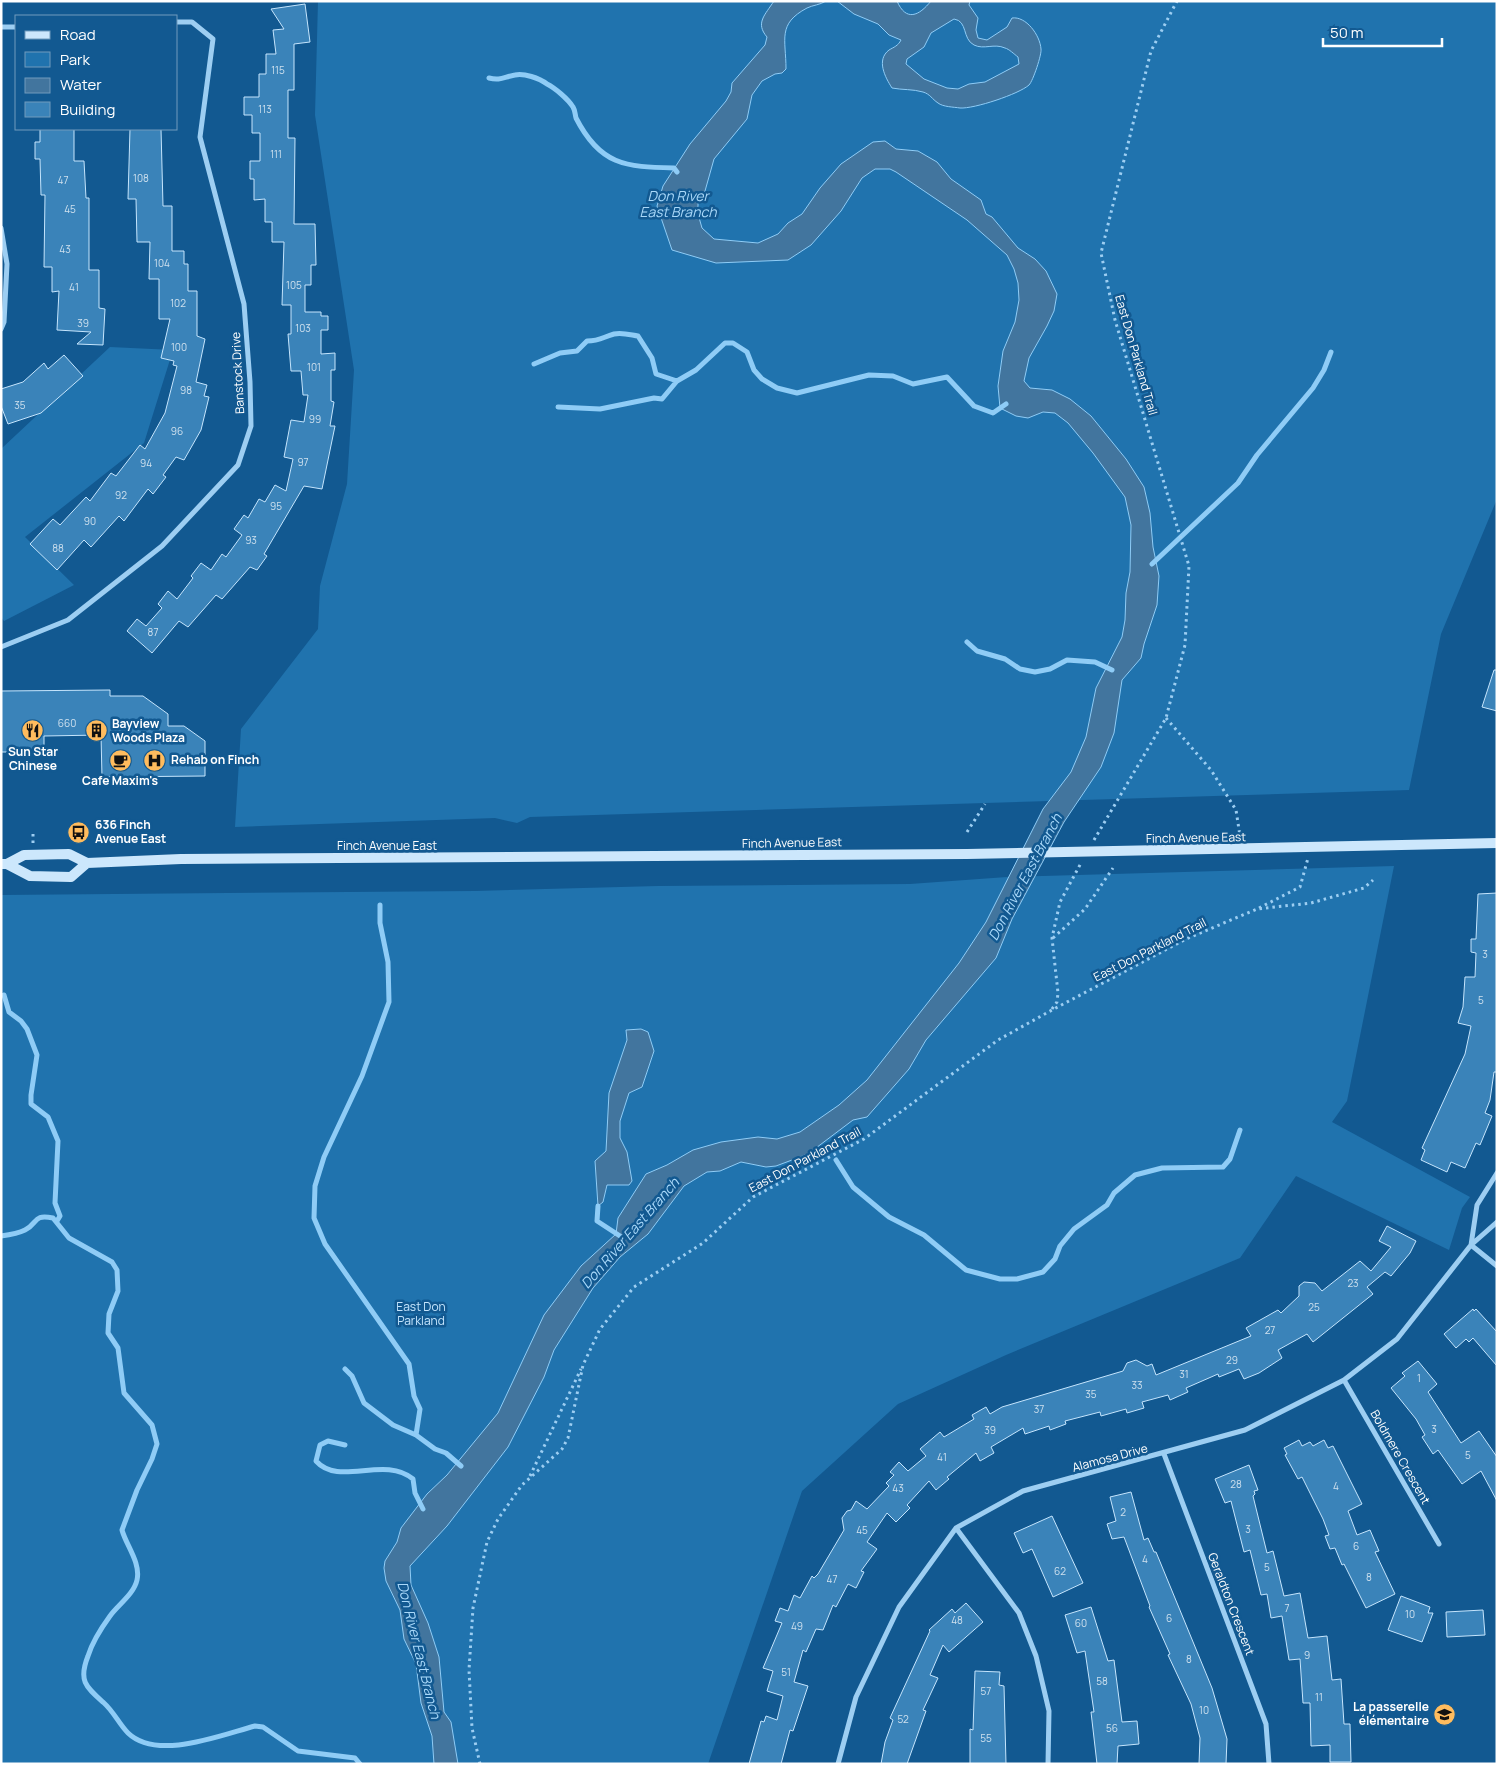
<svg xmlns="http://www.w3.org/2000/svg" width="1498" height="1765" font-family="Manrope,sans-serif">
<style>
.green{fill:#2073ae}
.water{fill:#42759e;stroke:#8fccf6;fill-rule:evenodd}
.lines{fill:none;stroke-linecap:round;stroke-linejoin:round}
.stream{stroke:#8fccf6;stroke-width:5}
.building{fill:#3a83b9;stroke:#c5e5fd}
.path{stroke:#9dcef2;stroke-width:3;stroke-dasharray:2.5 4;stroke-linecap:butt}
.street{stroke:#9dcef2;stroke-width:5}
.secondary{stroke:#cce7fc;stroke-width:10}
.labels{text-anchor:middle;stroke-width:5;stroke-linejoin:round;paint-order:stroke}
.number-label{font-size:10px;fill:#cee0ee}
.street-label{font-size:12px;fill:#fff;stroke:#125991}
.poi-label{font-size:12px;font-weight:bold;fill:#fff;stroke:#125991;text-anchor:start}
.park-label{font-size:12px;fill:#c5e5fd;stroke:#125991}
.water-label{font-size:14px;font-style:italic;fill:#a9d8f9;stroke:#125991}
</style>
<rect width="100%" height="100%" fill="#125991"/>
<!-- green -->
<path class="green" d="M318 1H1497V499L1441 634 1409 790 530 817 517 823 495 818 235 827 241 729 318 629 320 586 347 484 354 370 315 115Z
M110 347 173 350 144 443 25 537 74 585 4 621 1 617V449Z
M1394 866 1347 1101 1332 1122 1470 1197 1462 1208 1449 1250 1296 1176 1240 1258 1006 1355 898 1404 802 1491 708 1764H1V895L475 891 658 886 910 884 1007 877Z"/>
<!-- water -->
<path class="water" d="M774 1H826C820 5 813 5 807 8 777 24 786 39 786 69L782 73 775 74 762 81 752 95 747 119 714 159 705 191 698 202V214L702 228 714 239 758 243 778 234 788 223 802 214 820 188 841 164 873 142 885 141 896 149 918 151 937 162 951 179 981 200 986 214 992 217 1018 248 1035 259 1046 271 1057 294 1054 311 1047 326 1029 358 1024 381 1030 388 1052 390 1070 399 1091 416 1126 459 1144 487 1150 513 1153 547 1159 576 1157 605 1144 644 1141 658 1122 680 1114 733 1101 767 1064 822 1012 919 996 958 926 1040 909 1069 867 1117 853 1120 808 1154 776 1166 766 1167 741 1162 720 1171 707 1172 684 1186 648 1234 620 1257 593 1288 554 1350 544 1377 508 1447 447 1526 410 1566 411 1585 428 1623 439 1657 444 1712 451 1722 458 1764H434L432 1736 421 1703 416 1664 404 1639 400 1610 386 1581 384 1568 385 1561 397 1542 401 1528 427 1494 447 1475 498 1413 544 1315 581 1266 616 1234 618 1218 646 1174 667 1165 693 1150 721 1142 758 1137 777 1139 800 1132 839 1105 867 1080 959 963 986 922 1043 809 1071 772 1086 737 1096 688 1122 637 1125 620 1126 593 1130 572 1131 525 1125 497 1093 453 1068 423 1055 413 1043 412 1028 418 1016 416 1000 408 998 386 1003 351 1015 322 1019 300 1018 283 1014 269 1007 255 967 220 896 172 890 169H875L862 178 841 211 811 245 788 260 716 263 672 250 657 206 663 186 690 144 726 101 731 92 732 83 765 45 767 37C755 23 765 15 774 1Z
M837 1H897C906 22 919 16 931 1H970L969 5 978 18 976 30 978 38 987 40 1007 27 1012 18C1026 16 1040 35 1041 49 1042 54 1033 81 1029 85 1019 94 974 109 960 108 954 107 943 107 938 103 932 99 930 94 923 92 913 89 902 90 892 88 885 77 876 60 889 50 894 47 898 46 901 40L889 35 878 24 854 14ZM954 19C968 21 962 39 974 45 984 50 994 43 1005 48 1009 49 1014 54 1018 57L1019 64 985 82 969 84 958 89 947 88 924 79 906 64 907 59 924 47 931 33Z
M641 1029 648 1032 654 1051 642 1087 629 1093 620 1121V1138L627 1152 632 1181 629 1185H607L603 1202 598 1206 595 1161 606 1151 609 1093 627 1040 626 1030Z"/>
<g class="lines">
<!-- stream -->
<path class="stream" d="M489 78C500 81 504 77 515 75 524 73 539 78 547 84 555 88 568 99 573 107 575 110 575 114 576 118 600 165 625 167 674 168L677 172
M534 364 560 353 577 351 587 341C600 341 603 337 614 334 622 332 631 335 638 336L652 358 656 374 677 381
M558 407 600 409 654 398 662 399 677 381 696 370 725 343H733L747 352 754 370 762 379 777 388 797 393 869 375 893 376 913 384 947 377 974 406 993 413 1006 404
M1152 564 1238 483 1257 455 1313 388 1324 370 1331 352
M967 642 977 651 1005 659 1020 669 1035 672 1050 669 1067 660 1095 662 1112 670
M380 905V923L388 962 389 1002 362 1076 324 1157 315 1186 314 1218 325 1244 409 1364 414 1396 420 1409 416 1435
M4 995 9 1012 21 1021 27 1029 37 1055 31 1095V1104L48 1117 58 1141 55 1203 60 1216 57 1221
M836 1160 853 1187 889 1217 924 1235 966 1270 1000 1279H1017L1043 1272 1055 1259 1060 1246 1074 1229 1107 1205 1114 1193 1135 1175 1162 1168 1223 1167 1230 1159 1240 1130
M598 1206 597 1221 620 1236
M1 1236C8 1235 19 1233 25 1230 39 1223 32 1214 53 1218L69 1238 112 1262 117 1270 118 1291 109 1314 108 1333 118 1348 124 1393 152 1425 157 1444 152 1459 137 1490 122 1530C126 1545 141 1563 137 1580 134 1594 118 1605 110 1616 102 1627 92 1643 88 1656 78 1681 86 1687 104 1703 114 1712 119 1724 128 1733 157 1761 221 1735 255 1726L263 1727 298 1751 355 1758 360 1764
M345 1369 352 1376 364 1403 393 1425 416 1435 435 1449 446 1453 461 1466
M345 1445 328 1441 320 1445 316 1461C339 1487 384 1455 413 1479L415 1493 423 1509"/>
</g>
<!-- building -->
<path class="building" d="M305 4 310 42 294 44V90H288V138H295L294 224H315L316 265H311V285H305V312H321V316H328V330H321V354L335 353V370H331V401L334 402 330 426H335L322 489 304 486 264 554 267 556 257 570 250 567 222 599 216 595 188 627 179 621 152 653 127 631 137 619 146 626 162 608 158 604 168 591 177 599 193 578 191 576 201 563 211 570 222 554 226 557 242 535 234 529 244 515 248 518 259 499 265 502 275 485 286 491 293 459 284 457 291 420 304 422 308 395H303L301 371H291L288 334H291V305H282L284 242H272V222H265V199L254 200V179H250V161H260V133H252V115H244V97H259V74H266V54H276L273 30 284 29 271 9Z
M40 129H74V161H84L86 198H89V270H99V308L105 309 103 345 77 344 91 332 57 330 59 291 52 292V267H44L45 195H41L40 159H35V142H40Z
M130 129H161L163 206H172V251H184V264H188V291H197V336L205 339 196 382 207 385 204 396 209 397 201 430 184 460 176 457 163 475 166 477 153 494 148 489 124 521 119 516 91 547 84 540 57 570 30 544 53 519 60 525 86 497 90 501 111 473 116 476 140 445 145 449 165 413 177 366 173 365 174 361 161 358 170 319H159V279H149L150 242H137L136 199H128Z
M64 355 83 376 41 413 8 424 1 406V389L23 382 44 363 48 369Z
M1494 670H1497V711L1482 707Z
M110 690V696H143L168 714V726H184L205 741V776L102 777 101 735 44 736V752H1V691Z
M1497 893V1072H1494L1490 1100 1485 1113 1492 1116 1480 1145 1476 1143 1465 1168 1451 1162 1447 1172 1421 1160 1425 1150 1422 1148 1465 1054 1471 1026 1458 1023 1463 1007 1465 977H1475L1476 953 1471 952V939H1476L1478 894Z
M1387 1226 1416 1241 1410 1253 1391 1276 1385 1272 1367 1287 1373 1294 1313 1342 1307 1334 1278 1350 1282 1358 1259 1373 1244 1379 1239 1369 1219 1377 1218 1374 1186 1388 1188 1392 1170 1400 1168 1395 1142 1402 1144 1408 1127 1413 1126 1409 1101 1416 1100 1412 1065 1421 1066 1424 1050 1430 1049 1426 1025 1434 1023 1428 991 1447 994 1453 980 1461 976 1453 947 1477 949 1479 936 1490 929 1481 907 1505 910 1508 896 1522 887 1513 867 1542 877 1549 861 1571 864 1572 856 1588 848 1584 836 1607 833 1605 823 1630 816 1629 806 1652 803 1650 794 1682 808 1686 793 1731 790 1730 781 1764H749L761 1721 764 1722 766 1716 777 1720 783 1696 767 1691 773 1671 763 1668 782 1623 775 1621 780 1608 788 1611 794 1595 800 1598 812 1576 814 1578 818 1574 844 1530 842 1518 847 1511 851 1510 856 1501 867 1509 889 1486 886 1483 894 1475 890 1472 899 1462 908 1471 926 1456 920 1449 940 1432 944 1437 974 1419 972 1415 986 1407 990 1414 1002 1407 1123 1371 1127 1363 1136 1360 1147 1366 1152 1364 1156 1375 1251 1336 1246 1328 1278 1310 1281 1313 1299 1296V1286L1304 1282 1315 1283 1322 1291 1360 1261 1371 1271 1391 1247 1379 1241Z
M1473 1309 1474 1311 1476 1309 1497 1332V1366L1473 1338 1469 1342 1466 1339 1456 1348 1444 1334Z
M1418 1361 1437 1384 1428 1392 1461 1443 1479 1431 1497 1457V1501L1481 1471 1462 1484 1438 1450 1433 1454 1422 1437 1425 1435 1416 1419 1391 1388 1405 1376 1402 1373Z
M1299 1440 1302 1446 1310 1442 1313 1446 1324 1440 1328 1448 1333 1446 1362 1504 1348 1511 1357 1535 1370 1530 1379 1551 1375 1552 1395 1594 1366 1608 1344 1564 1342 1565 1335 1548 1330 1549 1325 1536 1329 1535 1323 1519 1302 1477 1298 1479 1285 1455 1287 1454 1284 1448Z
M1249 1465 1258 1490 1254 1491 1255 1494 1253 1496 1267 1553 1273 1551 1284 1596 1300 1593 1308 1638 1327 1636 1332 1680 1341 1679 1344 1724H1350L1351 1762H1330V1745L1311 1746 1310 1703H1303L1300 1659 1289 1660 1282 1616 1271 1618 1267 1594 1261 1595 1250 1550 1244 1552 1231 1501 1225 1503 1215 1479Z
M1131 1492 1144 1540 1148 1538 1154 1552H1156L1212 1688 1227 1739 1226 1764H1199L1200 1738 1191 1704 1168 1655 1170 1654 1149 1607 1150 1606 1124 1537 1112 1539 1107 1524 1116 1521 1110 1497Z
M1052 1516 1083 1583 1053 1597 1032 1549 1023 1553 1014 1533Z
M1401 1596 1430 1607 1428 1613H1433L1422 1642 1388 1630Z
M966 1603 983 1622 949 1652 943 1645 930 1675 938 1678 923 1710 926 1711 907 1764H881L885 1742 893 1720 890 1718 930 1631 929 1630 952 1609 955 1613Z
M1091 1607 1108 1661 1114 1660 1122 1722 1137 1721 1139 1744 1118 1746 1117 1764H1097L1091 1712H1094L1085 1651 1077 1653 1065 1615Z
M1483 1610 1485 1635 1447 1637 1446 1612Z
M975 1671 1000 1672 999 1685 1004 1686 1006 1764H970V1729L973 1730Z"/>
<g class="lines">
<!-- path -->
<path class="path" d="M1166 718 1211 770 1236 810 1240 836
M967 832 985 804
M1094 840 1166 718 1185 645 1189 566 1115 320 1101 253 1151 51 1177 1
M33 843V833
M1259 908 1300 887 1308 858
M1053 938 1085 909 1113 868
M1052 1009 1057 1002 1058 993 1052 938 1060 902 1081 863
M530 1476 581 1369
M480 1764 472 1728 469 1670 473 1608 487 1542 498 1519 522 1485 562 1449 568 1438 583 1365 600 1329 634 1287 703 1243 753 1197 864 1139 998 1040 1052 1010 1186 939 1257 909 1311 903 1364 888 1373 880"/>
<!-- street -->
<path class="street" d="M1 27H16
M1 228 7 264 4 322 1 329
M1 647 68 620 162 546 238 465 251 426 250 382 244 304 200 137 213 39 192 22H176
M1471 1245 1477 1205 1497 1173
M1471 1245 1497 1266
M1344 1380 1439 1544
M1164 1454 1266 1724 1269 1764
M956 1528 1019 1613 1036 1656 1049 1711 1048 1764
M838 1764 856 1697 899 1607 956 1528 1023 1491 1245 1430 1344 1380 1397 1339 1471 1245 1497 1222"/>
<!-- secondary -->
<path class="secondary" d="M2 864H7L30 876 71 877 87 863
M7 864 24 855 69 854 87 863 181 859 967 854 1497 843"/>
</g>
<!-- icons -->
<defs>
<symbol id="restaurant-disc" viewBox="-11 -11 22 22"><circle r="9.5" fill="#ffbc5e" stroke="#125991"/><path d="M-5-6h1v4h1v-4h1v4h1v-4h1v5L-1.5 .5V6h-2V.5L-5-1ZM5-6V6H3V1.5H1.5Q1.5-4 5-6Z" fill="#111"/></symbol>
<symbol id="building-disc" viewBox="-11 -11 22 22"><circle r="9.5" fill="#ffbc5e" stroke="#125991"/><path d="M-4-6H4V6H1V3H-1V6H-4ZM-2.5-4.3h1.7v1.8h-1.7ZM.8-4.3h1.7v1.8H.8ZM-2.5-1h1.7V.8h-1.7ZM.8-1h1.7V.8H.8Z" fill="#111"/></symbol>
<symbol id="cafe-disc" viewBox="-11 -11 22 22"><circle r="9.5" fill="#ffbc5e" stroke="#125991"/><path d="M-5.5-4.5H6V0H3Q3 3.5 0 3.5H-2.5Q-5.5 3.5-5.5 0ZM3-3.2v2h1.7v-2ZM-6 4.5H4V6H-6Z" fill="#111"/></symbol>
<symbol id="hospital-disc" viewBox="-11 -11 22 22"><circle r="9.5" fill="#ffbc5e" stroke="#125991"/><path d="M-5-5h3v3.5h4V-5h3V5h-3V1.5h-4V5h-3Z" fill="#111"/></symbol>
<symbol id="bus-disc" viewBox="-11 -11 22 22"><circle r="9.5" fill="#ffbc5e" stroke="#125991"/><path d="M-5-6H5V4H4V6H2V4H-2V6H-4V4H-5ZM-3.5-4V0h7V-4ZM-3.5 1.2v1.5H-2V1.2ZM2 1.2v1.5H3.5V1.2Z" fill="#111"/></symbol>
<symbol id="school-disc" viewBox="-11 -11 22 22"><circle r="9.5" fill="#ffbc5e" stroke="#125991"/><path d="M0-5L7-2L0 1L-7-2ZM-4 1L0 2.5L4 1V4Q0 6-4 4Z" fill="#111"/></symbol>
</defs>
<g fill-rule="evenodd">
<use href="#restaurant-disc" x="20" y="718" width="25" height="25"/>
<use href="#building-disc" x="84" y="718" width="25" height="25"/>
<use href="#cafe-disc" x="108" y="748" width="25" height="25"/>
<use href="#hospital-disc" x="142" y="748" width="25" height="25"/>
<use href="#bus-disc" x="66" y="820" width="25" height="25"/>
<use href="#school-disc" x="1432" y="1702" width="25" height="25"/>
</g>
<g class="labels">
<!-- number labels -->
<g class="number-label">
<text x="278" y="74">115</text>
<text x="265" y="113">113</text>
<text x="276" y="158">111</text>
<text x="141" y="182">108</text>
<text x="63" y="184">47</text>
<text x="70" y="213">45</text>
<text x="65" y="253">43</text>
<text x="162" y="267">104</text>
<text x="294" y="289">105</text>
<text x="74" y="291">41</text>
<text x="178" y="307">102</text>
<text x="83" y="327">39</text>
<text x="303" y="332">103</text>
<text x="179" y="351">100</text>
<text x="314" y="371">101</text>
<text x="186" y="394">98</text>
<text x="20" y="409">35</text>
<text x="315" y="423">99</text>
<text x="177" y="435">96</text>
<text x="303" y="466">97</text>
<text x="146" y="467">94</text>
<text x="121" y="499">92</text>
<text x="276" y="510">95</text>
<text x="90" y="525">90</text>
<text x="251" y="544">93</text>
<text x="58" y="552">88</text>
<text x="153" y="636">87</text>
<text x="67" y="727">660</text>
<text x="1485" y="958">3</text>
<text x="1481" y="1004">5</text>
<text x="1353" y="1287">23</text>
<text x="1314" y="1311">25</text>
<text x="1270" y="1334">27</text>
<text x="1232" y="1364">29</text>
<text x="1184" y="1378">31</text>
<text x="1419" y="1382">1</text>
<text x="1137" y="1389">33</text>
<text x="1091" y="1398">35</text>
<text x="1039" y="1413">37</text>
<text x="1434" y="1433">3</text>
<text x="990" y="1434">39</text>
<text x="1468" y="1459">5</text>
<text x="942" y="1461">41</text>
<text x="1236" y="1488">28</text>
<text x="1336" y="1490">4</text>
<text x="898" y="1492">43</text>
<text x="1123" y="1516">2</text>
<text x="1248" y="1533">3</text>
<text x="862" y="1534">45</text>
<text x="1356" y="1550">6</text>
<text x="1145" y="1563">4</text>
<text x="1267" y="1571">5</text>
<text x="1060" y="1575">62</text>
<text x="1369" y="1581">8</text>
<text x="832" y="1583">47</text>
<text x="1287" y="1612">7</text>
<text x="1410" y="1618">10</text>
<text x="1169" y="1622">6</text>
<text x="957" y="1624">48</text>
<text x="1081" y="1627">60</text>
<text x="797" y="1630">49</text>
<text x="1307" y="1659">9</text>
<text x="1189" y="1663">8</text>
<text x="786" y="1676">51</text>
<text x="1102" y="1685">58</text>
<text x="986" y="1695">57</text>
<text x="1319" y="1701">11</text>
<text x="1204" y="1714">10</text>
<text x="903" y="1723">52</text>
<text x="1112" y="1732">56</text>
<text x="986" y="1742">55</text>
</g>
<!-- street labels -->
<g class="street-label">
<text transform="translate(1136 355) rotate(74)" y="4">East Don Parkland Trail</text>
<text transform="translate(238 373) rotate(-93)" y="4">Banstock Drive</text>
<text transform="translate(1196 838) rotate(-1)" y="4">Finch Avenue East</text>
<text transform="translate(792 843) rotate(-1)" y="4">Finch Avenue East</text>
<text x="387" y="850">Finch Avenue East</text>
<text transform="translate(1150 950) rotate(-27)" y="4">East Don Parkland Trail</text>
<text transform="translate(805 1160) rotate(-28)" y="4">East Don Parkland Trail</text>
<text transform="translate(1400 1457) rotate(60)" y="4">Boldmere Crescent</text>
<text transform="translate(1110 1458) rotate(-15)" y="4">Alamosa Drive</text>
<text transform="translate(1231 1604) rotate(69)" y="4">Geraldton Crescent</text>
</g>
<!-- poi labels -->
<g class="poi-label">
<text x="112" y="728">Bayview<tspan x="112" dy="14">Woods Plaza</tspan></text>
<text x="33" y="756" text-anchor="middle">Sun Star<tspan x="33" dy="14">Chinese</tspan></text>
<text x="171" y="764">Rehab on Finch</text>
<text x="120" y="785" text-anchor="middle">Cafe Maxim's</text>
<text x="95" y="829">636 Finch<tspan x="95" dy="14">Avenue East</tspan></text>
<text x="1429" y="1711" text-anchor="end">La passerelle<tspan x="1429" dy="14">élémentaire</tspan></text>
</g>
<!-- park labels -->
<g class="park-label">
<text x="421" y="1311">East Don<tspan x="421" dy="14">Parkland</tspan></text>
</g>
<!-- water labels -->
<g class="water-label">
<text x="678" y="201">Don River<tspan x="678" dy="16">East Branch</tspan></text>
<text transform="translate(1025 877) rotate(-62)" y="5">Don River East Branch</text>
<text transform="translate(630 1233) rotate(-49)" y="5">Don River East Branch</text>
<text transform="translate(419 1650) rotate(76)" y="5">Don River East Branch</text>
</g>
</g>
<!-- border -->
<rect width="1498" height="1765" fill="none" stroke="#ffffff" stroke-width="5"/>
<!-- legend -->
<rect x="15" y="15" width="162" height="115" fill="#125991" stroke="#719bbd"/>
<rect x="25" y="31" width="25" height="8" fill="#cce7fc" stroke="#719bbd"/>
<text x="60" y="40" font-size="15" fill="#ffffff">Road</text>
<rect x="25" y="52" width="25" height="15" fill="#2073ae" stroke="#719bbd"/>
<text x="60" y="65" font-size="15" fill="#ffffff">Park</text>
<rect x="25" y="78" width="25" height="15" fill="#42759e" stroke="#719bbd"/>
<text x="60" y="90" font-size="15" fill="#ffffff">Water</text>
<rect x="25" y="102" width="25" height="15" fill="#3a83b9" stroke="#719bbd"/>
<text x="60" y="115" font-size="15" fill="#ffffff">Building</text>
<!-- scale -->
<path d="M1323 38v8h119v-8" fill="none" stroke="#ffffff" stroke-width="2.5"/>
<text x="1330" y="38" font-size="15" fill="#ffffff" stroke="#125991" stroke-width="4" paint-order="stroke">50 m</text>
</svg>
